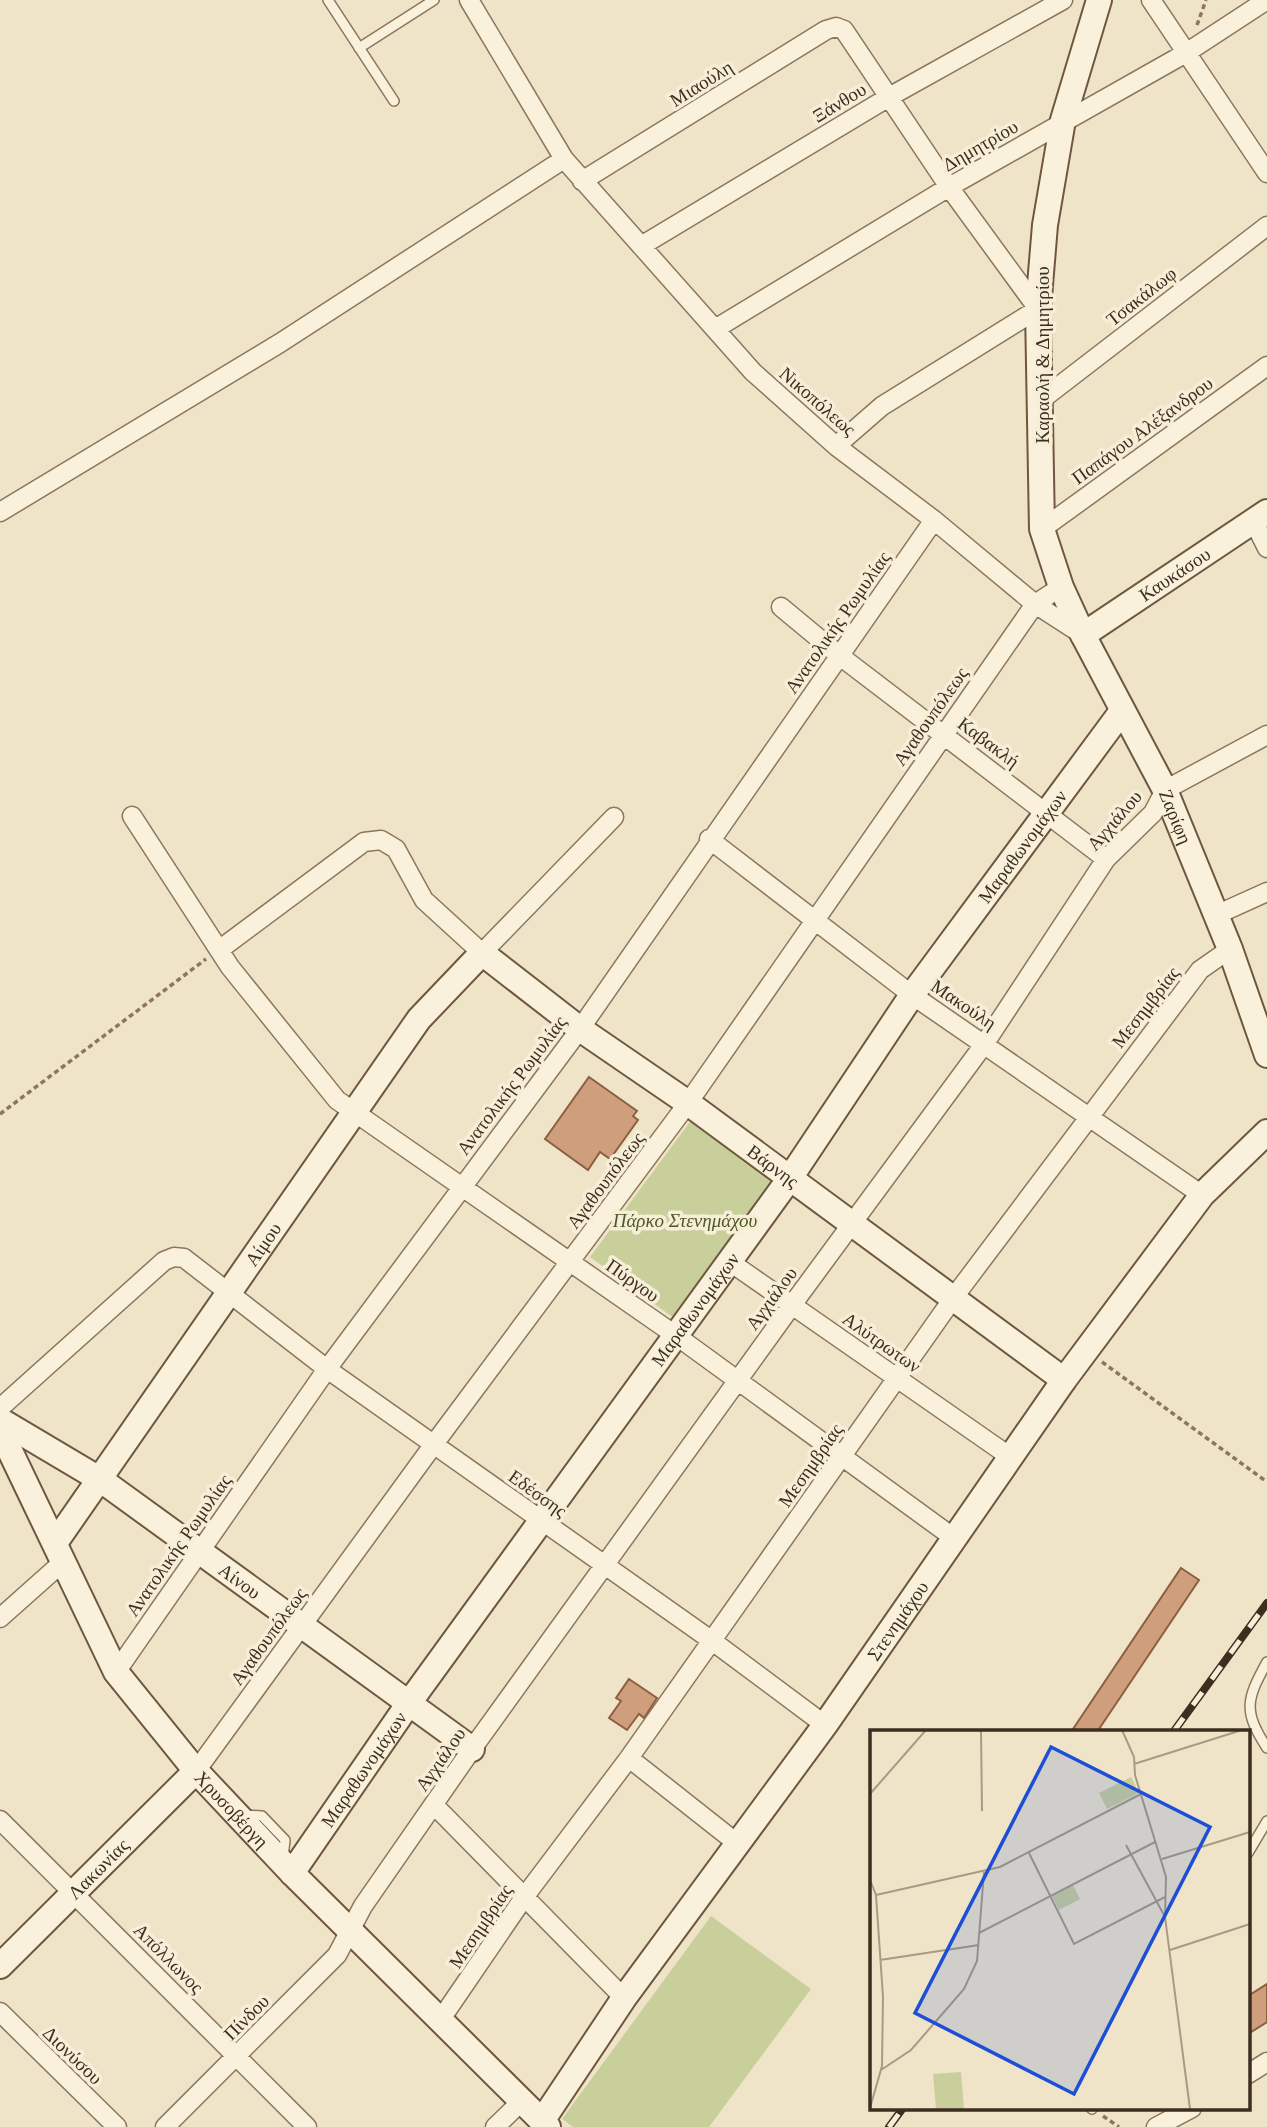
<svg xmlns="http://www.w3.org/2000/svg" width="1267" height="2127" font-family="Georgia,serif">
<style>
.green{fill:#c9cf9b}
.building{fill:#cf9f7d;stroke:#8d5f41;stroke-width:2}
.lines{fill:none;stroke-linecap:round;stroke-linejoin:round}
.lane-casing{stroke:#8d765c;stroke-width:12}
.street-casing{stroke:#8d765c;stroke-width:21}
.secondary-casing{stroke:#6f573f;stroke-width:28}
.path{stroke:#8d765c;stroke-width:3.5;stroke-dasharray:5 3.5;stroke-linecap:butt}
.lane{stroke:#faf1dc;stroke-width:9}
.street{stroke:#faf1dc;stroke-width:18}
.secondary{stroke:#faf1dc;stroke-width:24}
.rail-casing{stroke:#3d2e20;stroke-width:8}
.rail{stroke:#f7eed8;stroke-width:5;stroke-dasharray:16;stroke-linecap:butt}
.labels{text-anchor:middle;stroke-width:7;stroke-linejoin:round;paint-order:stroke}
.street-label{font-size:19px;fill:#3d2e20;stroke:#f7eed8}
.park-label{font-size:19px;font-style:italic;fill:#4d5a26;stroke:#f7eed8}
.inset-road{fill:none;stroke:#a89b85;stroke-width:2}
.view{fill:#1d4ed8;fill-opacity:0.15;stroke:#1d4ed8;stroke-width:3.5}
.inset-edge{fill:none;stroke:#3d2e20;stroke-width:3.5}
</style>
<rect width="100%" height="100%" fill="#f0e4c8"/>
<!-- green -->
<path class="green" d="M692 1119 780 1183 678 1321 590 1257Z
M711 1916 811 1989 709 2127H573L562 2119Z"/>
<!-- building -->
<path class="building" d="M589 1077 637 1111 633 1116 638 1120 610 1159 600 1152 588 1170 545 1139Z
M1181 1568 1199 1580 1097 1732H1071Z
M629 1679 657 1698 644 1718 639 1714 627 1730 609 1718 621 1701 616 1698Z
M1267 1984V2022L1248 2034V1996Z"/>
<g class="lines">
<defs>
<path id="lane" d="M328 0 394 101
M359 48 434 0
M1267 1662C1246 1700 1243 1711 1267 1748
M244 1815 262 1816 285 1840 283 1858
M1248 1853 1267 1821
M1091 2108 1092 2109"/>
<path id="street" d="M469 0 564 159 753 372 836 446 934 520 1035 604 1083 635
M1151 0 1267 173
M582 181 826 30 836 27 844 30 949 187 1038 309 882 406 836 446
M641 246 889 97 1063 0
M715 329 949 187 1186 53 1267 0
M1041 400 1267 226
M0 512 280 343 564 159
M1254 522 1267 548
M1042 529 1267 366
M781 607 840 656 1106 859
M132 816 230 967 337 1100 678 1337 954 1538
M709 839 912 995 1202 1195
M1216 915 1267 892
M219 950 364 842 381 840 396 849 424 900 482 953 614 817
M730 1262 1009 1456
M0 1408 164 1261 174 1257 184 1258 327 1369 711 1640 825 1725
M0 1618 64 1561
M116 1672 327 1369 580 1029 934 520
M629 1758 738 1844
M196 1771 434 1444 688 1103 1035 604 1061 587
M434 1805 624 1998
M0 1820 307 2127
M0 2012 117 2127
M441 2019 525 1896 629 1758 954 1297 1200 970 1230 949
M1248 2074 1267 2062
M165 2127 337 1955 363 1906 472 1749 792 1305 985 1043 1106 859 1153 813 1165 790 1267 735
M495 2127 521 2102
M1156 2127 1192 2108"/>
<g id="secondary">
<path id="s1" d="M1099 0 1063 120 1045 225 1038 309 1042 529 1061 587 1083 635 1165 790 1230 949 1267 1055"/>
<path id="s2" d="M1083 635 1267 512"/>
<path id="s3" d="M0 1420 101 1480 472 1749"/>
<path id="s4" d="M0 1430 116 1672 196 1771 292 1873 548 2127"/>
<path id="s5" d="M55 1543 419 1019 482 953 580 1029 688 1103 1064 1380"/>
<path id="s6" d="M292 1873 409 1703 790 1178 912 995 1122 711"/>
<path id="s7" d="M0 1966 196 1771"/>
<path id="s8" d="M542 2121 624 1998 825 1725 1064 1380 1202 1195 1267 1132"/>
</g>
</defs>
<!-- lane casing -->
<use href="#lane" class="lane-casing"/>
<!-- street casing -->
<use href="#street" class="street-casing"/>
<!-- secondary casing -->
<use href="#secondary" class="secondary-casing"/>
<!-- path -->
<path class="path" d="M1197 25 1206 0
M0 1114 206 959
M1102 1362 1267 1482
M1103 2116 1119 2127"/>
<!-- lane -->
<use href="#lane" class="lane"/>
<!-- street -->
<use href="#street" class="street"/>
<!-- secondary -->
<use href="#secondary" class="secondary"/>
<defs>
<path id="rail" d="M1174 1731 1267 1603
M889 2127 903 2108"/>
</defs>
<!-- rail casing -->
<use href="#rail" class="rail-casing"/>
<!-- rail -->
<use href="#rail" class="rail"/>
</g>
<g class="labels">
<!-- street labels -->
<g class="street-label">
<text transform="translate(701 83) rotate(-32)" y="7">Μιαούλη</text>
<text transform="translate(839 102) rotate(-31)" y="7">Ξάνθου</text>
<text transform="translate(980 145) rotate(-30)" y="7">Δημητρίου</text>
<text transform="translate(1141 296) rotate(-38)" y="7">Τσακάλωφ</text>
<text transform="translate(1042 355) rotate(-90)" y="7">Καραολή &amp; Δημητρίου</text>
<text transform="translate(818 401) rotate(41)" y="7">Νικοπόλεως</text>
<text transform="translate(1142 430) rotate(-36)" y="7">Παπάγου Αλέξανδρου</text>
<text dy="7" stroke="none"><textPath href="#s2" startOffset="110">Καυκάσου</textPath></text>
<text transform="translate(837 622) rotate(-55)" y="7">Ανατολικής Ρωμυλίας</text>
<text transform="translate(930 716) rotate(-55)" y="7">Αγαθουπόλεως</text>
<text transform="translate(989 742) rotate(37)" y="7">Καβακλή</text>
<text dy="7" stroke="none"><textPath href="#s1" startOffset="854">Ζαρίφη</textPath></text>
<text transform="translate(1114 820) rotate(-49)" y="7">Αγχιάλου</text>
<text dy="7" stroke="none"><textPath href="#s6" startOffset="1260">Μαραθωνομάχων</textPath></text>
<text transform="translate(964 1004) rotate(34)" y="7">Μακούλη</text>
<text transform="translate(1145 1007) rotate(-52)" y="7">Μεσημβρίας</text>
<text transform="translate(511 1085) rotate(-53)" y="7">Ανατολικής Ρωμυλίας</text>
<text dy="7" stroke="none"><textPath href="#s5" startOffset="1090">Βάρνης</textPath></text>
<text transform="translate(605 1180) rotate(-53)" y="7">Αγαθουπόλεως</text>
<text dy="7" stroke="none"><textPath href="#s5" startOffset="364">Αίμου</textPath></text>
<text transform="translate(633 1280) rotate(35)" y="7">Πύργου</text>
<text transform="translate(771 1298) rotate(-54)" y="7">Αγχιάλου</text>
<text dy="7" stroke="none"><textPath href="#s6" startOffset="693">Μαραθωνομάχων</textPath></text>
<text transform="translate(882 1342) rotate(35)" y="7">Αλύτρωτων</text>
<text transform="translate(810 1465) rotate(-55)" y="7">Μεσημβρίας</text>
<text transform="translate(538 1493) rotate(36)" y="7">Εδέσσης</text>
<text transform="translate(178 1545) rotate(-55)" y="7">Ανατολικής Ρωμυλίας</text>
<text dy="7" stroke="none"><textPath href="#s3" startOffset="289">Αίνου</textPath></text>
<text dy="7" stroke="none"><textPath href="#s8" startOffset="614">Στενημάχου</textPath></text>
<text transform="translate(268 1636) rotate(-54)" y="7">Αγαθουπόλεως</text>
<text transform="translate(440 1759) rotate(-55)" y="7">Αγχιάλου</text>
<text dy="7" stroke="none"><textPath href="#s6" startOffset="126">Μαραθωνομάχων</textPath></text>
<text dy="7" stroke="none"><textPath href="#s4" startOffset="448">Χρυσοβέργη</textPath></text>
<text dy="7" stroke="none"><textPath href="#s7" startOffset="138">Λακωνίας</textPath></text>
<text transform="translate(480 1926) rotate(-56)" y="7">Μεσημβρίας</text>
<text transform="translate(169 1958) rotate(45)" y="7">Απόλλωνος</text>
<text transform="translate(246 2017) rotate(-45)" y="7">Πίνδου</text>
<text transform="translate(73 2055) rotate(44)" y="7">Διονύσου</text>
</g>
<!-- park labels -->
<g class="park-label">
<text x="685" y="1227">Πάρκο Στενημάχου</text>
</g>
</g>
<!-- overview -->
<g transform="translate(870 1730)">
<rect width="380" height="380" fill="#f0e4c8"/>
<path d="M261 47 269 63 237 79 229 63ZM203 155 210 169 189 180 182 166ZM91 342 94 379H66L63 344Z" fill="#c9cf9b"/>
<path class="inset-road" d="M111 0 112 81M252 0 264 27 265 45 296 147 295 187 320 379M264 34 372 0M0 64 56 0M256 115 294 185M159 123 204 214 295 167M292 129 380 102M0 150 6 165 13 267 12 336 0 378M6 165 130 137 271 64M109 203 285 112M300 220 380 194M10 230 109 215M11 340 41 320 94 259 107 231 114 142"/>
<path class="view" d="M181 17 340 97 204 364 45 283Z"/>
<rect width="380" height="380" class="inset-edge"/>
</g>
</svg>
